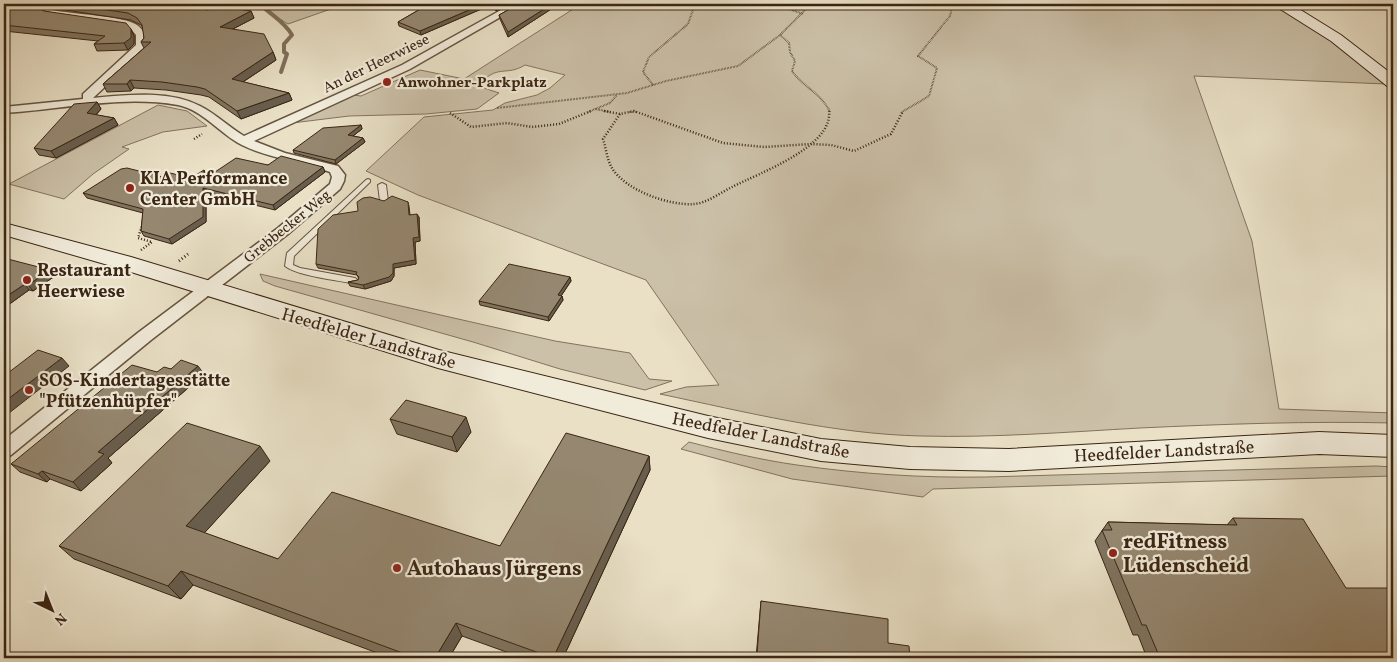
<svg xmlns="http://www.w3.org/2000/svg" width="1397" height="662" font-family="Vollkorn,serif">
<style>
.green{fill:#cbc0a8;stroke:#83735e}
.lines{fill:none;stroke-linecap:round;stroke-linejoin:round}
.stream{stroke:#80705a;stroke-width:4}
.lane-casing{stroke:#665440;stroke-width:2}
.street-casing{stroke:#665440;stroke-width:3}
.secondary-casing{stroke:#3b2613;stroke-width:2}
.path-far2{stroke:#3b2613;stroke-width:2;stroke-dasharray:0.5 1;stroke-linecap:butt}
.path-far1{stroke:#3b2613;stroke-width:2.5;stroke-dasharray:1 2;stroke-linecap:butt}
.path{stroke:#3b2613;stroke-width:3;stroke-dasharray:1 2.5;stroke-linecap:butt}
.lane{fill:#f1ebda;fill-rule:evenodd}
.street{fill:#f1ebda;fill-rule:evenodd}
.secondary{fill:#f1ebda;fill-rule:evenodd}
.wall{fill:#807460;stroke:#3b2613}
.shaded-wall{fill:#685e4e;stroke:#3b2613}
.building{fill:#958770;stroke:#3b2613}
.poi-dot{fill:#8f2418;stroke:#f1ebda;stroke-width:2}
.labels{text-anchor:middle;stroke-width:4.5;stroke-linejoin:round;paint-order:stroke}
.far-street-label{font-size:15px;fill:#3b2613;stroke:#f1ebda}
.far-poi-label{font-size:15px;font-weight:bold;fill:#3b2613;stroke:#f1ebda;text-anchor:start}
.poi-label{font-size:18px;font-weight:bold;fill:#3b2613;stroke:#f1ebda;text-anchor:start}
.street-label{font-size:18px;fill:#3b2613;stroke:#f1ebda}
.near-poi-label{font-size:21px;font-weight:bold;fill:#3b2613;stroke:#f1ebda;text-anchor:start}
</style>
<rect width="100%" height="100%" fill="#e9e0c6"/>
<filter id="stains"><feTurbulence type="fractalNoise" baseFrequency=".004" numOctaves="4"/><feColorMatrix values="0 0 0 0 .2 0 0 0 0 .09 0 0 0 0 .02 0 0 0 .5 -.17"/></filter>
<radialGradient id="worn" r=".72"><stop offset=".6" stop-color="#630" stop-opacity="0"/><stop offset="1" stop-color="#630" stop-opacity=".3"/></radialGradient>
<!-- green -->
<path class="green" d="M261 4H345L288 24C279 18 268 13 261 4Z
M581 4H1277L1350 52 1386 84 1194 76 1252 241 1279 409 1393 413V423C1309 421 1225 424 1140 428 1067 432 994 438 921 436 833 434 746 412 660 394L686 387 719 385 646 280 418 195 366 171 424 117 493 110 505 103 537 95 550 88 565 75 525 65C506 77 497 63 478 86L499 93 477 109 426 114 349 116 292 123 353 95 361 96 420 70 464 79Z
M158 105 187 111 207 126 163 132 122 147 129 149 93 174 64 199 9 184Z
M260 274 555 341 630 353 649 379 672 381 645 390 560 369 473 342 275 286 263 281Z
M689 442C724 451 761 460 797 465 860 474 922 478 986 477L1376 466 1393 467V476L933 489 923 497 792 479 681 449Z"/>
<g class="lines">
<!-- stream -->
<path class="stream" d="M260 4C272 16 284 21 292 35L284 44V52L287 54 281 72"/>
<defs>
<path id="lane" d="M368 179 370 180V182L294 256 293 265 300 268 355 278 359 281 358 283 355 284C338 280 297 276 285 266L287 253 366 180Z
M382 183 386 185 388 201 384 203 380 201 378 185Z"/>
<path id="street" d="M25 4C36 3 42 7 52 10 70 14 125 16 137 25 144 30 146 36 146 45L139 55 93 98C127 95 169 90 200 106 216 114 229 127 244 136L402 65 512 4H523L410 69 254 141 285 153 338 166 345 175 344 181 340 189 288 234 151 340 11 455 4 458V440L139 332 278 228 330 184 332 177 330 172C301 161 270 159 242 145 220 134 203 110 178 105 120 95 61 110 4 113V107L83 99V94L136 45V35L130 28 48 15Z"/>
<path id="secondary" d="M1276 4H1291L1341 35 1393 75V88L1387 86 1331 41 1277 7Z
M4 223 131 257 439 350 708 416 821 439 910 447 1009 449 1319 432 1393 435V457L1319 454 1009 471 910 469 821 461 708 438 438 368 115 267 4 235Z"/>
</defs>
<!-- lane casing -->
<use href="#lane" class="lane-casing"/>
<!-- street casing -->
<use href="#street" class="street-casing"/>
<!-- secondary casing -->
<use href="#secondary" class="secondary-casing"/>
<!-- path-far2 -->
<path class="path-far2" d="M766 4 784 7 803 14
M780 35 789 43 790 52 795 61 792 71C803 87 822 94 830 112
M653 85 643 72 649 57 688 24 693 10 686 4
M497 108 627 93 666 81 738 66 780 35 811 4
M595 109 611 112
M588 112 610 103 617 95
M629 112H637
M902 112 929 96 937 68 918 56 950 16 953 4"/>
<!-- path-far1 -->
<path class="path-far1" d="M604 111 620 114 634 111 723 143 764 147 811 144 831 145 854 151 891 134 903 111
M450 113 471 127 507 123 532 127 559 124 591 111
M620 114 603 139C606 148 607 160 612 168 625 190 669 206 694 204 707 203 720 193 732 187 759 173 833 147 829 111
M194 139 202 134
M141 250 152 242 138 238 143 223"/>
<!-- path -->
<path class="path" d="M179 261 188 254"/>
<!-- lane -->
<use href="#lane" class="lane"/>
<!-- street -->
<use href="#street" class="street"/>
<!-- secondary -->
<use href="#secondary" class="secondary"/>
</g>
<!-- wall -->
<path class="wall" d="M40 4H193L207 10 251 11 254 18 233 29 273 52 276 60 243 82 289 93 292 100 241 119 209 97 201 95 166 90 134 88 131 91 107 92 103 84 144 48 141 42 144 38 143 28 141 25 131 20 52 8Z
M429 4H509L496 11 493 4 421 35 399 26 398 22Z
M519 4H559L508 37 500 19 499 15Z
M44 11 131 29 134 36V44L128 50 97 51 94 44 98 41 4 31V12Z
M4 84 7 87V100L4 101Z
M97 102 101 109 96 115 114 118 118 125 56 158 39 155 34 148Z
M361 125 362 129 353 136 363 138 365 142 336 164 294 153 293 150Z
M268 165 323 167 325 172 275 210 206 193V222L172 244 144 236 141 231 143 213 87 198 83 193 163 177 191 178 206 175V178Z
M384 201 408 202 409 206 410 215 419 217 420 241 415 242 416 264 394 268V276L391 281 365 289 350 286 348 282 358 280 359 279 357 275 318 268 316 264 358 211Z
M4 258 55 276 33 291 29 290 4 308Z
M570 277 571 281 561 296H562L563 300 549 321 480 305 479 301Z
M171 369 204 374 108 458 112 463 81 491 50 479 47 482 20 472 11 464 157 372Z
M390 419 471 432 457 452 397 434Z
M649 456 650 470 563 658H523L462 636 449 658H391L193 585 181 599 74 559 59 546 270 461 204 533 278 559 500 546Z
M1233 518 1346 588 1393 658H1147L1138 635H1133L1095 541 1108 522 1227 525Z
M761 601 888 643 910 658H756Z"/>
<!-- shaded-wall -->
<path class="shaded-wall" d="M483 4H493L421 35 420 31Z
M500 4H509L496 11 495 6Z
M552 4H559L508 37V32Z
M251 11 254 18 223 34 220 27Z
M131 29 134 36V44L128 50 124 43Z
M273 52 276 60 235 87 232 79Z
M130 80 134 88 131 91 127 84Z
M5 84 7 87V100L5 97Z
M289 93 292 100 241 119 237 111Z
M97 102 101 109 91 120 87 113Z
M114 118 118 125 56 158 51 151Z
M361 125 362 129 349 139 348 135Z
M363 138 365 142 336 164 335 160Z
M323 167 325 172 275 210 273 205Z
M204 170 206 175V185L203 180Z
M203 188 206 193V222L172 244 169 239Z
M417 214 419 217 420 241 415 242 416 264 394 268V276L391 281 365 289 363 285 393 264 413 238Z
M50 270 55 276 33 291 28 285Z
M570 277 571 281 559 299 558 295Z
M25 284 29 290 4 308V298Z
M562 296 563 300 549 321 548 317Z
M62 358 69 366 4 417V402Z
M198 366 204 374 108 458 112 463 81 491 73 482 98 452Z
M466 417 471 432 457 452 452 437Z
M260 446 270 461 198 540 186 526Z
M649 456 650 470 563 658H553Z
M42 471 50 479 47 482 38 474Z
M181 571 193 585 181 599 168 586Z
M456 623 462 636 449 658H435Z"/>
<!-- building -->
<path class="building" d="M23 4H30L44 11 126 23 131 29V38L124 43 94 44 105 36 4 25V12Z
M66 4H193L207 10 216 6 251 11 220 27 264 34 273 52 232 79 289 93 237 111 205 89 197 87 162 82 130 80 127 84H103L151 42H141L144 38 142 25 137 18 128 13Z
M429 4H483L420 31 398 22Z
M494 4H500L495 6Z
M519 4H552L508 32 499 15Z
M4 84H5V97H4Z
M97 102 87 113 114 118 51 151 34 148 74 104Z
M361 125 348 135 363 138 335 160 293 150 323 128Z
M281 156 323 167 273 205 203 188V217L169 239 141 231 143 209 83 193 121 169 127 168 163 177 170 173 191 178 204 170 203 180 236 158 268 165Z
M392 196 408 202 409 215 417 214 419 237 413 238 415 260 393 264V273L389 277 363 285 348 282 358 280 359 277 356 274 357 272 316 264 318 229 333 215 358 211 357 202 363 198 370 197 384 201Z
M4 258 50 270 28 285 25 284 4 298Z
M509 264 570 277 558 295 562 296 548 317 479 301Z
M38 350 62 358 4 402V376Z
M181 360 198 366 98 452 104 454 73 482 42 471 38 474 11 464 132 365 157 372 164 367 171 369Z
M406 400 466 417 452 437 390 419Z
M187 423 260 446 186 526 278 559 332 492 500 546 566 433 649 456 553 658 456 623 435 658H416L181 571 168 586 59 546Z
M1233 518 1303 519 1346 588H1393V658H1160L1146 625H1142L1102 530H1112L1108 522 1237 525Z
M761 601 888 619V643L909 646 910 658H775V656L757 654Z"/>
<!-- markers -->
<g class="poi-dot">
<circle cx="387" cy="82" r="5"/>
<circle cx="130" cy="188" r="5"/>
<circle cx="27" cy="280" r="5"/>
<circle cx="29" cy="390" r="5"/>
<circle cx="1113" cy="553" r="5"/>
<circle cx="397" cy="568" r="5"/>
</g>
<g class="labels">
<!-- far-street labels -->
<g class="far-street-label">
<text transform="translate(376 63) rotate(-26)" y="5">An der Heerwiese</text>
<text transform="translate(287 226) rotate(-39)" y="5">Grebbecker Weg</text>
</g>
<!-- far-poi labels -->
<g class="far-poi-label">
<text x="397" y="87">Anwohner-Parkplatz</text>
</g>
<!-- poi labels -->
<g class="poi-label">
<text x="140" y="184">KIA Performance<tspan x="140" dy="21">Center GmbH</tspan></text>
<text x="37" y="276">Restaurant<tspan x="37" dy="21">Heerwiese</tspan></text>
<text x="39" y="386">SOS-Kindertagesstätte<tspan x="39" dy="21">"Pfützenhüpfer"</tspan></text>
</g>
<!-- street labels -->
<g class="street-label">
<text transform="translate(369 338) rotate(16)" y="6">Heedfelder Landstraße</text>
<text transform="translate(761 435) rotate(11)" y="6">Heedfelder Landstraße</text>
<text transform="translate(1164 451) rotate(-3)" y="6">Heedfelder Landstraße</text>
</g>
<!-- near-poi labels -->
<g class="near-poi-label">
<text x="1123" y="548">redFitness<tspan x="1123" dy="24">Lüdenscheid</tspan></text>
<text x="407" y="575">Autohaus Jürgens</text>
</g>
</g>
<!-- margin -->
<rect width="1397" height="662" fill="none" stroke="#e9e0c6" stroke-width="20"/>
<rect x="5" y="5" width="1387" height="652" fill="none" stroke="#3b2613" stroke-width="2.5"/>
<rect x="10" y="10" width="1377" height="642" fill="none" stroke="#3b2613"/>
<!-- north arrow -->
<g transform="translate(52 610) rotate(137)" stroke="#f1ebda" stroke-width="4" paint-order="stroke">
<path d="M0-4L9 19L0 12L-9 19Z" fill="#3b2613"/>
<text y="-8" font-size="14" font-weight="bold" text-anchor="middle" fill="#3b2613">N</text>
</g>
<rect width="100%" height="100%" filter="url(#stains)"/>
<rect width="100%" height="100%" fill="url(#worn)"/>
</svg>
